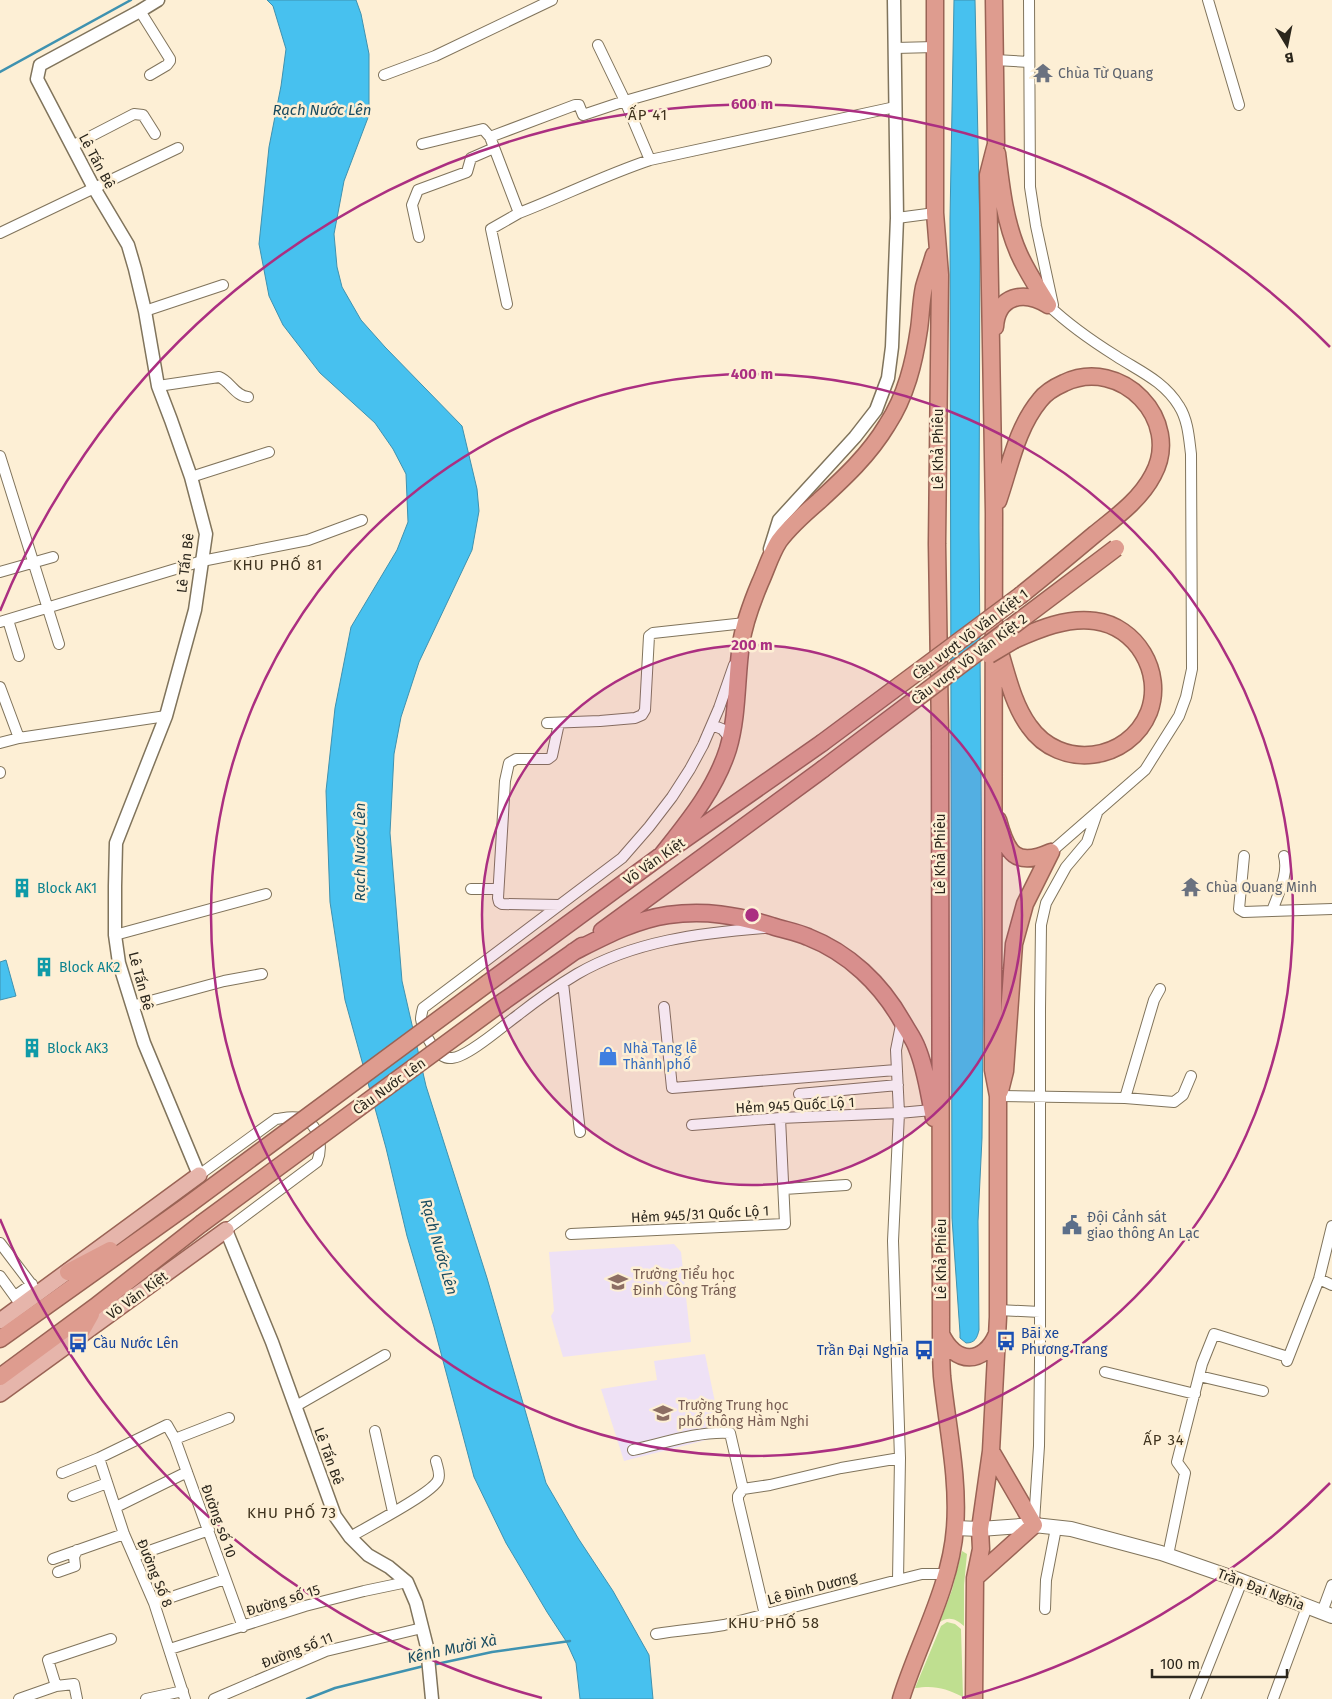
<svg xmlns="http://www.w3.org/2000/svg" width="1332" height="1699" font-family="'Fira Sans',sans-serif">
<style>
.education{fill:#eee1f5}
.green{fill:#bfdf90}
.water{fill:#47c1ef;stroke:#3f92b0}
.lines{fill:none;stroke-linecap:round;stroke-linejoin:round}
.stream{stroke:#3f92b0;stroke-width:2.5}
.minor-casing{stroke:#80745c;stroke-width:12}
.tertiary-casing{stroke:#80745c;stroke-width:15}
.secondary-casing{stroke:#80745c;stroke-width:16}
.primary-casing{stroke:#9a6355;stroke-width:18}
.trunk-casing{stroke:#9a6355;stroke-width:19}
.minor{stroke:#fff;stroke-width:10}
.tertiary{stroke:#fff;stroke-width:12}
.secondary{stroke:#fff;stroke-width:14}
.primary{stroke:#e6b5ab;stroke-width:15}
.trunk{stroke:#de9c8f;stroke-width:16}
.trunk-bridge-casing{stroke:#9a6355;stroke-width:19;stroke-linecap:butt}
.trunk-bridge{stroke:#de9c8f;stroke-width:16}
.ring{fill:none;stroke:#ab2f81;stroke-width:2.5}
.labels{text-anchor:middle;stroke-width:5;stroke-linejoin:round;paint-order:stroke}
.worship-label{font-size:14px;fill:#5b616d;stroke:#fdefd5;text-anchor:start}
.street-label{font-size:14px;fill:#2b261c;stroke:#fdefd5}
.culture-label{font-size:14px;fill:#0d838f;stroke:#fdefd5;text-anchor:start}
.shop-label{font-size:14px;fill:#366cbe;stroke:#fdefd5;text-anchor:start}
.service-label{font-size:14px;fill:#4e5e75;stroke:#fdefd5;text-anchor:start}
.education-label{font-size:14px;fill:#785e54;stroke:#fdefd5;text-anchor:start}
.transit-label{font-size:14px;fill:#164399;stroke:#fdefd5;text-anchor:start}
.water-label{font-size:15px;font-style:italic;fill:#194b5f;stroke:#fdefd5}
.neighbourhood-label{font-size:15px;letter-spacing:1px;fill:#3e321d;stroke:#fdefd5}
.centre{fill:#ab2f81;stroke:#fdefd5;stroke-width:2.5}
.ring-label{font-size:15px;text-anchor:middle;font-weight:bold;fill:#ab2f81;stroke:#fdefd5;stroke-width:5;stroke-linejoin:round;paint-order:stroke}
</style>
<rect width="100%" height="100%" fill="#fdefd5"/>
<!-- education -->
<path class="education" d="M674 1244 681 1252 691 1342 563 1357 551 1316 554 1311 549 1252Z
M705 1354 722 1436 624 1461 601 1389 657 1380 654 1361Z"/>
<!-- green -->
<path class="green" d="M962 1551 967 1554 964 1585V1626C956 1619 949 1616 940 1622L952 1590Z
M947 1622 955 1624 961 1629 963 1697C946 1688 934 1685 915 1688L941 1626Z"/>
<!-- water -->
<path class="water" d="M267 0H356L361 14 369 54V115L344 181 334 234 337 267 342 287 361 320 385 347 462 426 477 489 479 511 472 550 419 662 401 717 394 754 390 833 402 981 426 1086 487 1278 546 1483 578 1538 613 1591 649 1655 653 1699H580L576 1663 566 1641 547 1612 506 1543 474 1477 434 1327 407 1236 386 1148 345 1000 330 902 326 791 335 708 351 627 397 550 408 522 406 474 393 449 375 423 320 373 283 325 269 296 259 244 269 147 281 86 286 49 273 6Z
M954 0H975L980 236 979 528 983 1020 982 1138 978 1221 979 1330C977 1338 975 1343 966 1343L960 1338V1333L952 1218 950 219Z
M6 960 16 996 0 1000V962Z"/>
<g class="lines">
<!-- stream -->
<path class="stream" d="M0 72 131 0
M432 1665 492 1652 570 1641
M307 1699 335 1688 424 1666"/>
<defs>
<path id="minor" d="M1029 0 1030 187 1036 226 1053 305
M1208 0 1239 105
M140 11 170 59V61L167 65 150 75
M895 48 935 47
M995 60 1029 62
M766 61 625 101 650 160 895 107
M384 75 435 56 552 0
M490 137 519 213 491 229 507 304
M422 144 483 129 490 137 575 105H579L583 115 625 101 598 45
M72 146 134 114 143 115 155 134
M519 213C563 196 605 175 650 160
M897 218 935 213
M0 233 178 148
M419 237 412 205 418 190 467 172 471 158 494 148
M1048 305C1069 325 1092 341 1116 356 1139 371 1164 381 1179 406 1188 420 1189 438 1191 454L1192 669 1186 697 1179 716 1145 770 1051 852
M145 311 223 285
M158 386 219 377C230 381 235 396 248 397
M0 456 59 644
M191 477 269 452
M0 572 53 557
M8 620 19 656
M0 622 202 561 308 540 362 520
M734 665 719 708 703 745 690 769 672 797 649 827 622 858 423 1008C422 1012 421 1016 421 1019 423 1032 436 1060 452 1058 468 1057 504 1025 518 1015 537 1000 557 986 577 974 634 941 700 933 764 928
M0 687 19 738
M547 723 600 721 635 718 642 715 645 710 649 636 653 633 745 623
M559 723 552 756 548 759H516L509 763 505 781 498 898 499 902 502 904 559 905
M712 725 722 729 730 738
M0 743 19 738 166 716
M0 772V773
M1244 856 1239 909 1244 912 1272 911
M1284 856C1289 874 1278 894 1272 911L1332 909
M471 889H498
M115 935 266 894
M563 983 580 1132
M132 1006 224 981 262 974
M664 1007 672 1088 896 1070
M799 1094 898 1085
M998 1096 1125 1098 1174 1102 1183 1095 1191 1076
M1125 1098 1154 1000 1160 989
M692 1125 780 1118 899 1113 932 1110
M199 1175 276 1119C284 1118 292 1116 300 1118 320 1123 323 1147 317 1162L226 1230
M784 1189 846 1185
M571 1234 785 1224 780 1118
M0 1243 38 1293
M0 1276 21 1305
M1319 1279 1332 1285
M15 1296 32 1284
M998 1310 1040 1312
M1287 1361 1319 1279 1332 1226
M1105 1372 1195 1394
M1199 1376 1263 1391
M296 1406 385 1355
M375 1431 393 1512
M175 1439 229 1418
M633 1450C664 1443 698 1431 730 1433L743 1489 770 1485 841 1468 900 1458
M99 1458 124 1534 154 1603 185 1699
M62 1473 99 1458 167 1425 175 1439 243 1627
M743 1489 738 1496V1500L765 1615
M73 1496 107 1483
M116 1507 187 1472
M1034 1522 1039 1446 1040 1361V1009L1041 925 1046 903 1066 867 1087 842 1097 813
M350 1537C365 1528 433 1493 438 1480 441 1474 437 1466 436 1461
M1168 1555 1185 1473 1177 1462 1202 1364 1214 1334 1288 1357
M135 1556 209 1530
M53 1559 124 1534
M58 1572 75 1566 74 1557 77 1550
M898 1580 900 1458 893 1241 899 1113 896 1050 902 1020
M154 1603 225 1579
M1045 1609 1046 1580 1056 1528
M1322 1612 1332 1585
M656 1634C679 1630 701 1629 724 1625L898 1580 922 1574H946
M170 1649 305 1606 364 1591 407 1582
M56 1686 48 1660 111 1639
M19 1699 56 1686 74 1684 77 1699
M146 1699 183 1691
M214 1699 326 1651 422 1628
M1195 1699 1242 1581
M1273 1699 1307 1607"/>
<path id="tertiary" d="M158 0 140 11 40 65 37 79 94 188 128 245 135 269 145 311 158 386 171 420 191 477 206 534 195 610 166 716 116 843 115 886V935L119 963 144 1043 199 1175
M770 549 779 520 855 437 876 410 888 378 892 347 897 218 894 0
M226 1230 272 1342 335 1516 350 1537 368 1555 389 1567 407 1582 416 1603 427 1647 432 1699"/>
<path id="secondary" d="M955 1528 980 1529 1034 1525 1071 1529 1161 1553 1236 1579 1332 1616"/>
<path id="primary" d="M0 1321 199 1175
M0 1394 226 1230"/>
<path id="trunk" d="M997 153C1001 187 1005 223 1019 254 1027 272 1038 288 1048 305
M995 327C997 295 1024 290 1048 305
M998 501C1010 467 1016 429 1040 400 1046 392 1055 387 1064 383 1121 356 1183 420 1153 475 1140 500 1116 517 1095 534 1070 555 1046 575 1021 595
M999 649C1007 675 1013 704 1029 726 1060 771 1129 762 1149 712 1164 672 1136 626 1095 621 1067 617 1039 629 1014 640
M998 820C1007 853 1015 868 1051 852
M662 855C688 822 715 790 728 749 738 715 736 679 741 644 744 623 752 602 760 583 766 570 771 553 779 541 790 526 805 513 819 501 844 478 869 455 887 425 906 396 914 363 919 329 921 315 921 301 924 287 927 276 931 266 934 255
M602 931 823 769
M573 952C603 937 634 920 668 915 705 910 736 915 772 926 784 930 797 932 808 937 849 953 881 984 902 1021 907 1030 914 1039 917 1048 926 1069 929 1095 934 1118
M488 983 662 855 822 743
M504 1001 582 946
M1000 1091 1005 1071 1014 944 1025 904 1051 852
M68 1272 110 1250
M941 1334C955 1365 984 1365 997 1334
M0 1339 188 1205
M77 1339 91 1314
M0 1377 95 1307 201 1224
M975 1578 1034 1525 991 1451
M901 1699C918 1644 951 1586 955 1528 959 1478 947 1426 942 1376 941 1362 941 1348 941 1334L940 732 937 544 940 275 935 213V0
M974 1699 975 1578 981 1549 980 1529 991 1451 998 1317V1096L993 1070 994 513 988 175 996 144 994 0"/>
</defs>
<!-- minor casing -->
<use href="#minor" class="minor-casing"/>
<!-- tertiary casing -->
<use href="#tertiary" class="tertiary-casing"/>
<!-- secondary casing -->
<use href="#secondary" class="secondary-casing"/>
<!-- primary casing -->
<use href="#primary" class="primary-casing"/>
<!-- trunk casing -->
<use href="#trunk" class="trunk-casing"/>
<!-- minor -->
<use href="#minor" class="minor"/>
<!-- tertiary -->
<use href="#tertiary" class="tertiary"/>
<!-- secondary -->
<use href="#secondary" class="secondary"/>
<!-- primary -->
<use href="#primary" class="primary"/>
<!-- trunk -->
<use href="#trunk" class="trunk"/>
<defs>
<path id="trunk-bridge" d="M989 655 1014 640
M822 743 1021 595
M823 769 1116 548
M188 1205 488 983
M201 1224 504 1001"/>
</defs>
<!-- trunk-bridge casing -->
<use href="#trunk-bridge" class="trunk-bridge-casing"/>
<!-- trunk-bridge -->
<use href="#trunk-bridge" class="trunk-bridge"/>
</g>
<!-- distance rings -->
<circle cx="752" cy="915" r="270" fill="#ab2f81" fill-opacity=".12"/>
<g class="ring">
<circle cx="752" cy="915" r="270"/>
<circle cx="752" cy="915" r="541"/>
<path d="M1330 1483A811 811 0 0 1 962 1698M542 1698A811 811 0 0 1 0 1219M0 611A811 811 0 0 1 1330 347"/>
</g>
<!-- icons -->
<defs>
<symbol id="temple-bare" viewBox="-9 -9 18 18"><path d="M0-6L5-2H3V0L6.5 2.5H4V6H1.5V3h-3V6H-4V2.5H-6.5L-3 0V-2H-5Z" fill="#6b7280" stroke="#fdefd5" stroke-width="2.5" paint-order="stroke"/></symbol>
<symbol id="building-bare" viewBox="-9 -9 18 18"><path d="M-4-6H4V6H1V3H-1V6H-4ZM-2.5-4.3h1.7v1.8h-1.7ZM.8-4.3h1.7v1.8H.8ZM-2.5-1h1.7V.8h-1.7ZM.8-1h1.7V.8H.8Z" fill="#0f9aa8" stroke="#fdefd5" stroke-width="2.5" paint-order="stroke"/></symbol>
<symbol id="shop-bare" viewBox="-9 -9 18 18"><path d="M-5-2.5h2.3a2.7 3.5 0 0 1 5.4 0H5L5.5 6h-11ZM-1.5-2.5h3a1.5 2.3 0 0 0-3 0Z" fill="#3f7fe0" stroke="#fdefd5" stroke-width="2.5" paint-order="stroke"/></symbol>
<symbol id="civic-bare" viewBox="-9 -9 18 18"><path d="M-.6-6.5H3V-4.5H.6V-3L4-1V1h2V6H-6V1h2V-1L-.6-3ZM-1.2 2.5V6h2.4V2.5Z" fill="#5c6f8a" stroke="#fdefd5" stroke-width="2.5" paint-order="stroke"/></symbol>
<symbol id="school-bare" viewBox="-9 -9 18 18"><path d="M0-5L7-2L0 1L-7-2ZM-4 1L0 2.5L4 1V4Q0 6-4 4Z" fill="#8d6e63" stroke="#fdefd5" stroke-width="2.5" paint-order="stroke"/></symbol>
<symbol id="bus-bare" viewBox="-9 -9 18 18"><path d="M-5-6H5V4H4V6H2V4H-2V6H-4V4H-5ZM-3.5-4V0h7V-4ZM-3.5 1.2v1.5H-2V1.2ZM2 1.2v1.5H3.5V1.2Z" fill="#1a4fb4" stroke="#fdefd5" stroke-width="2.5" paint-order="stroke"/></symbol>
</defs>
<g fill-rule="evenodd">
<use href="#temple-bare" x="1029" y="59" width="28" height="28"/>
<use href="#temple-bare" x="1177" y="873" width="28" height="28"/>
<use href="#building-bare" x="8" y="874" width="28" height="28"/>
<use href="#building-bare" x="30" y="953" width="28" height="28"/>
<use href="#building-bare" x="18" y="1034" width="28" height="28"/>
<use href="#shop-bare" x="594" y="1042" width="28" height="28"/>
<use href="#civic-bare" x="1058" y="1211" width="28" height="28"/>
<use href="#school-bare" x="604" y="1268" width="28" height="28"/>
<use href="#bus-bare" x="992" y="1327" width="28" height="28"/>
<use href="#bus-bare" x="64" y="1329" width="28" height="28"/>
<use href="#bus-bare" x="910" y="1336" width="28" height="28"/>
<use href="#school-bare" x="649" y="1399" width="28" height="28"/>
</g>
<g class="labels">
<!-- worship labels -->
<g class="worship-label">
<text x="1058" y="78">Chùa Từ Quang</text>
<text x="1206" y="892">Chùa Quang Minh</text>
</g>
<!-- street labels -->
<g class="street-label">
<text transform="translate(97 161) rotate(62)" y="5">Lê Tấn Bê</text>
<text transform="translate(938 449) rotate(-90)" y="5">Lê Khả Phiêu</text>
<text transform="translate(185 563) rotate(-83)" y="5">Lê Tấn Bê</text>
<text transform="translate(970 634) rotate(-37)" y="5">Cầu vượt Võ Văn Kiệt 1</text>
<text transform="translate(969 659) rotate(-37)" y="5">Cầu vượt Võ Văn Kiệt 2</text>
<text transform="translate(940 854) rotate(-90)" y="5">Lê Khả Phiêu</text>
<text transform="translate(654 861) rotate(-35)" y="5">Võ Văn Kiệt</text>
<text transform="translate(141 981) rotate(75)" y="5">Lê Tấn Bê</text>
<text transform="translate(389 1086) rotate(-36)" y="5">Cầu Nước Lên</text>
<text transform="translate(795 1105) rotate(-3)" y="5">Hẻm 945 Quốc Lộ 1</text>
<text transform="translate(700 1214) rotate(-3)" y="5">Hẻm 945/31 Quốc Lộ 1</text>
<text transform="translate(941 1259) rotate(-90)" y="5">Lê Khả Phiêu</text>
<text transform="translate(137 1295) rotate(-36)" y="5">Võ Văn Kiệt</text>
<text transform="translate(329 1456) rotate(70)" y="5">Lê Tấn Bê</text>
<text transform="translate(219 1521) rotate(70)" y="5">Đường số 10</text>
<text transform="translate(155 1573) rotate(68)" y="5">Đường Số 8</text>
<text transform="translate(812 1588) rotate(-15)" y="5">Lê Đình Dương</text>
<text transform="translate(1261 1589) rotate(21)" y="5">Trần Đại Nghĩa</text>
<text transform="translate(283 1600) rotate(-17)" y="5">Đường số 15</text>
<text transform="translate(297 1650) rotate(-21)" y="5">Đường số 11</text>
</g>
<!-- culture labels -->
<g class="culture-label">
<text x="37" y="893">Block AK1</text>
<text x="59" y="972">Block AK2</text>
<text x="47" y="1053">Block AK3</text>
</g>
<!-- shop labels -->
<g class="shop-label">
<text x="623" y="1053">Nhà Tang lễ<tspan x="623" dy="16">Thành phố</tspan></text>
</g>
<!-- service labels -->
<g class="service-label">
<text x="1087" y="1222">Đội Cảnh sát<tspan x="1087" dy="16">giao thông An Lạc</tspan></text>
</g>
<!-- education labels -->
<g class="education-label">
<text x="633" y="1279">Trường Tiểu học<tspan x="633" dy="16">Đinh Công Tráng</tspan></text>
<text x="678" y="1410">Trường Trung học<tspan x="678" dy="16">phổ thông Hàm Nghi</tspan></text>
</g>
<!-- transit labels -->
<g class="transit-label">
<text x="1021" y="1338">Bãi xe<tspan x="1021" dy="16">Phương Trang</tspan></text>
<text x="93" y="1348">Cầu Nước Lên</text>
<text x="909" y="1355" text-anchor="end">Trần Đại Nghĩa</text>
</g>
<!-- water labels -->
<g class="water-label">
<text x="322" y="115">Rạch Nước Lên</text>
<text transform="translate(360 852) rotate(-90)" y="5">Rạch Nước Lên</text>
<text transform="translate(439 1247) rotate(74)" y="5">Rạch Nước Lên</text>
<text transform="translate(452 1649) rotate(-12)" y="5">Kênh Mười Xà</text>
</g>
<!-- neighbourhood labels -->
<g class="neighbourhood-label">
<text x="648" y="120">ẤP 41</text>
<text x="278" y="570">KHU PHỐ 81</text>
<text x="1164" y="1445">ẤP 34</text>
<text x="292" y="1518">KHU PHỐ 73</text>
<text x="774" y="1628">KHU PHỐ 58</text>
</g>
</g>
<circle cx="752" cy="915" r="8" class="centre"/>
<g class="ring-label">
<text x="752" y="109">600 m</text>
<text x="752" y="379">400 m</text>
<text x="752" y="650">200 m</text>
</g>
<!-- north arrow -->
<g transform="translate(1287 45) rotate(170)" stroke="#fdefd5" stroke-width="4" paint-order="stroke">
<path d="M0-4L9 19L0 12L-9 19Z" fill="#2b261c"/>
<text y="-8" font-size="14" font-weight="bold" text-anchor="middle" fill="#2b261c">B</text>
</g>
<!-- scale -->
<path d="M1152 1669v8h135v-8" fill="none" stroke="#2b261c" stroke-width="2.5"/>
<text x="1160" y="1669" font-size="15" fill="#2b261c" stroke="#fdefd5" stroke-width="4" paint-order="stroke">100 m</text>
</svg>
